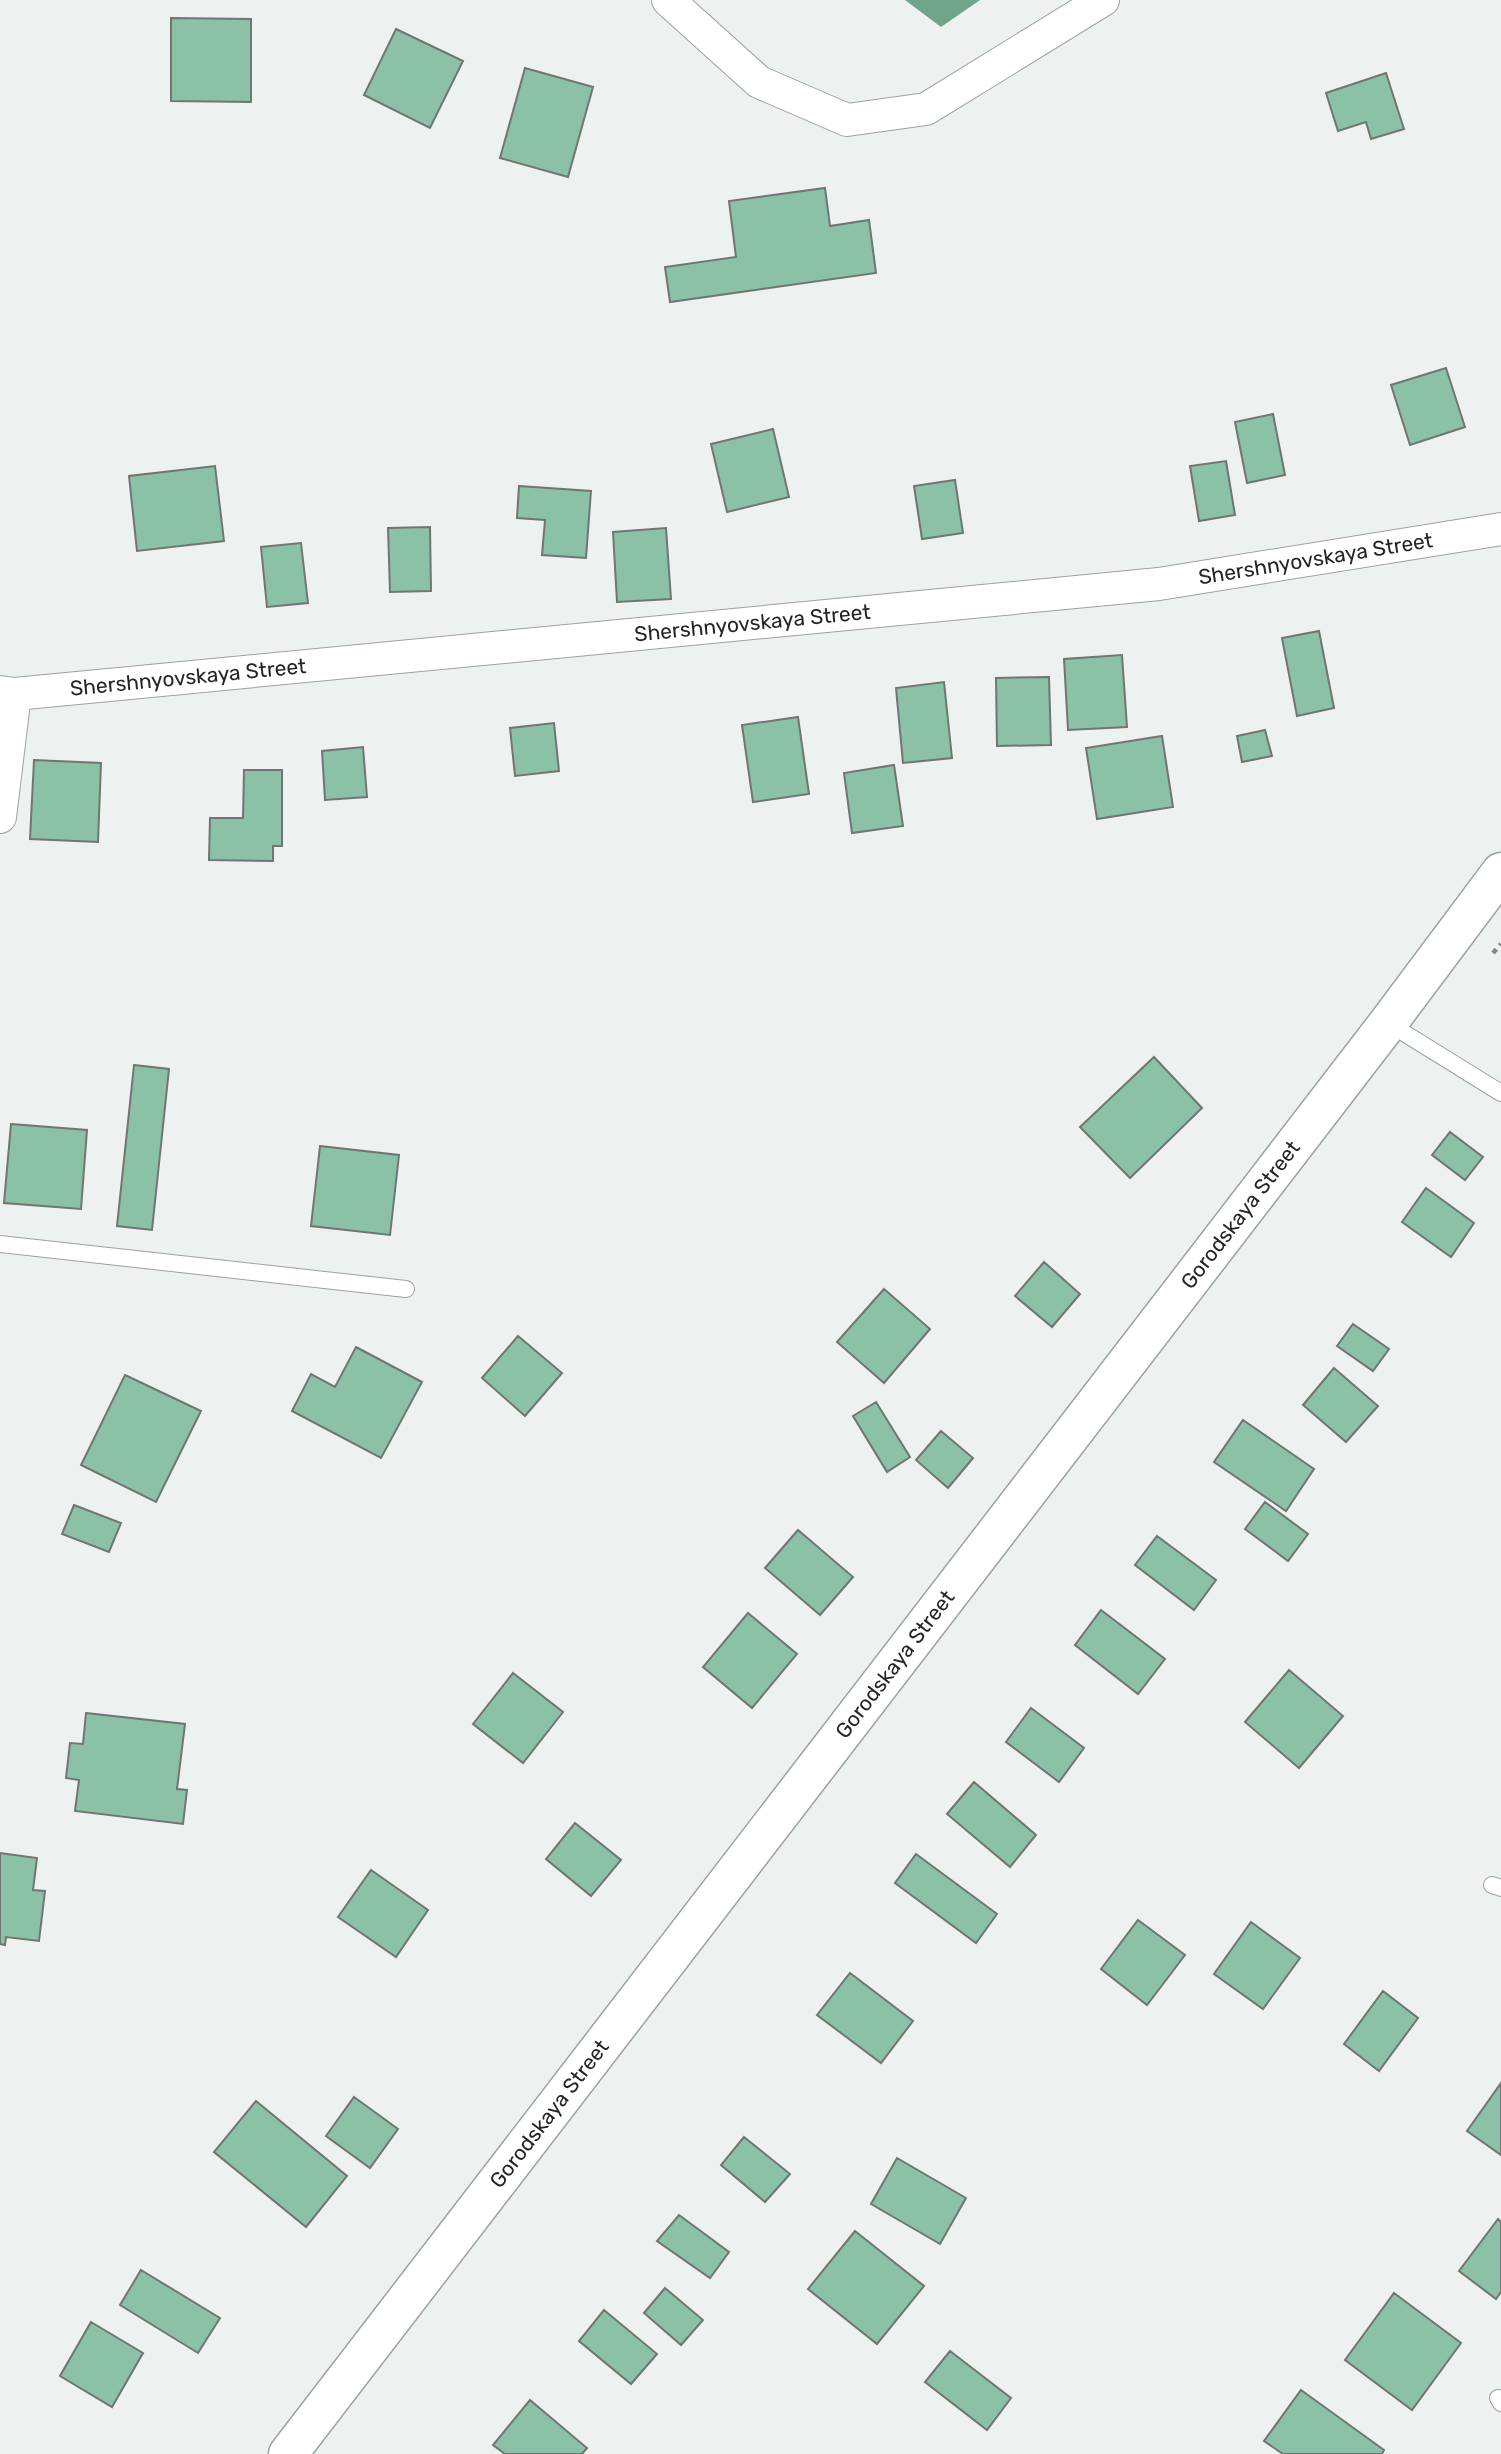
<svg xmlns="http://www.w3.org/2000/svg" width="1501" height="2454" font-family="Rubik,sans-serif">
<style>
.water{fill:#70a58b}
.building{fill:#8bc1a6;stroke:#717573;stroke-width:2}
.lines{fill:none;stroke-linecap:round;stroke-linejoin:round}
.lane-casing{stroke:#9ea19f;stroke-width:18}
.street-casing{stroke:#9ea19f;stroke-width:34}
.secondary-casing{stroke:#9ea19f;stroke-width:41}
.path{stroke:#848786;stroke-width:4.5;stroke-dasharray:5 5;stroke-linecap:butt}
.lane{stroke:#fff;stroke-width:16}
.street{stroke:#fff;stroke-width:32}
.secondary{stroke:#fff;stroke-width:38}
.labels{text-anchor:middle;stroke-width:6;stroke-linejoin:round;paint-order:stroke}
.street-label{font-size:21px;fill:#242625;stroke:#fff}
</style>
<rect width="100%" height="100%" fill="#edf1ef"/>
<!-- water -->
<path class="water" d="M905 0H980L941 27Z"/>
<!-- building -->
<path class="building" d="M171 18 251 19V102L171 101Z
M396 29 463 61 430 128 364 95Z
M525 68 593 87 568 177 500 158Z
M1386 73 1404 129 1371 139 1366 122 1338 131 1326 93Z
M825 188 830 226 869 220 876 273 670 302 665 267 736 257 729 201Z
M1446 368 1465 427 1410 445 1391 385Z
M1273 414 1285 475 1247 483 1235 422Z
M773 429 789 497 727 512 711 444Z
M1226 461 1235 515 1199 521 1190 466Z
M215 466 224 541 137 551 129 476Z
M955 480 963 533 922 539 914 486Z
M519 486 591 491 586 558 542 555 545 520 517 518Z
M430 527 431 591 390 592 388 528Z
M666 528 671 599 617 602 613 532Z
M301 543 308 603 267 607 261 547Z
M1319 631 1334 708 1297 716 1282 638Z
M1122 655 1127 727 1068 730 1064 659Z
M1049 677 1051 745 997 746 996 678Z
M944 682 952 758 903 763 896 688Z
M798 717 809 794 753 802 742 725Z
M554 723 559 771 515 776 510 728Z
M1265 730 1272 756 1242 762 1237 736Z
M1162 736 1173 807 1097 819 1086 748Z
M363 747 367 797 325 800 322 751Z
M34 760 101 763 98 842 30 839Z
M894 765 903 826 852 833 844 773Z
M244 770H282V846H273V861L209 860 210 818H243Z
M1154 1057 1202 1108 1130 1178 1080 1127Z
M134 1065 169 1069 152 1230 117 1226Z
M11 1124 87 1130 81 1209 4 1203Z
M1450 1132 1483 1157 1465 1180 1432 1155Z
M320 1146 399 1155 390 1235 311 1226Z
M1426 1188 1474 1223 1451 1257 1402 1222Z
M1044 1262 1080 1294 1052 1327 1015 1296Z
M884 1289 930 1329 884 1383 837 1342Z
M1353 1324 1389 1349 1373 1371 1337 1346Z
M518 1336 562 1373 525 1416 482 1378Z
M356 1347 422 1382 381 1458 292 1411 311 1374 335 1387Z
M1334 1368 1378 1406 1346 1442 1303 1405Z
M125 1375 201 1411 156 1502 81 1465Z
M876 1402 910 1457 887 1472 853 1416Z
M1243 1420 1314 1469 1286 1511 1214 1462Z
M941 1431 973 1458 948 1488 916 1460Z
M1265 1502 1308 1534 1288 1561 1245 1529Z
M74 1505 121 1523 109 1552 62 1534Z
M798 1530 853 1577 820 1615 765 1568Z
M1157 1536 1216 1580 1194 1610 1135 1565Z
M1101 1610 1165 1659 1138 1694 1075 1645Z
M748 1613 797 1654 752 1708 703 1667Z
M1289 1670 1343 1716 1299 1768 1245 1722Z
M513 1673 563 1712 523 1763 473 1724Z
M1031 1708 1084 1748 1059 1782 1006 1742Z
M86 1713 185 1724 177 1789 187 1790 183 1824 75 1811 79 1780 66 1778 70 1743 83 1744Z
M974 1782 1036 1835 1010 1867 947 1814Z
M575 1823 621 1860 591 1896 546 1859Z
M0 1853 37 1858 33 1890 45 1891 39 1941 6 1937 5 1945 0 1944Z
M916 1854 997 1914 976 1943 895 1883Z
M371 1870 428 1910 396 1957 338 1917Z
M1138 1920 1185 1955 1147 2005 1101 1969Z
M1251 1922 1300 1958 1263 2009 1214 1974Z
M850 1973 913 2021 881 2063 817 2015Z
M1383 1991 1418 2018 1379 2071 1344 2044Z
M1501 2083V2155L1467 2131Z
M354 2097 398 2129 370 2168 326 2136Z
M256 2101 347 2176 306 2227 214 2152Z
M744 2137 790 2174 765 2202 721 2165Z
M897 2158 966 2198 940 2244 871 2204Z
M679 2215 729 2252 710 2278 657 2241Z
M1498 2219 1501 2222V2292L1496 2299 1459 2271Z
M855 2231 924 2286 877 2344 808 2289Z
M141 2270 220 2318 198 2353 120 2305Z
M665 2288 703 2320 681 2345 644 2313Z
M1394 2293 1461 2343 1412 2410 1345 2360Z
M604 2310 657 2354 631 2384 579 2341Z
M91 2322 143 2353 112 2407 60 2376Z
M950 2351 1011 2398 987 2430 925 2382Z
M1301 2390 1384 2450 1382 2454H1283L1264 2441Z
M530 2400 587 2448 582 2454H505L493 2445Z"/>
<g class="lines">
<defs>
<path id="lane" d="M1388 1023 1501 1093
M0 1244 406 1289
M1492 1885 1501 1888
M1498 2398 1501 2403"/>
<g id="street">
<path d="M668 0 759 82 847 120 926 109 1103 0"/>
<path id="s1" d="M0 692 15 694 1159 584 1501 529"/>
<path d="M0 817 15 694"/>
</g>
<g id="secondary">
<path id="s2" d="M288 2454 1388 1023 1501 872"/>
</g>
</defs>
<!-- lane casing -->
<use href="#lane" class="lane-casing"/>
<!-- street casing -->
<use href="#street" class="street-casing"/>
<!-- secondary casing -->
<use href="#secondary" class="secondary-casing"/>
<!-- path -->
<path class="path" d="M1493 953 1501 944"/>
<!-- lane -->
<use href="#lane" class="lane"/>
<!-- street -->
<use href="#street" class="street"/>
<!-- secondary -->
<use href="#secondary" class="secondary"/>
</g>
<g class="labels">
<!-- street labels -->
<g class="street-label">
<text dy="7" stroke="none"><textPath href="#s1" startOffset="1323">Shershnyovskaya Street</textPath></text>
<text dy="7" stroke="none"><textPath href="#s1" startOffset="756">Shershnyovskaya Street</textPath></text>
<text dy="7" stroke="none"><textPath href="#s1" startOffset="189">Shershnyovskaya Street</textPath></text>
<text dy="7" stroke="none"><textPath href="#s2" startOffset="1563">Gorodskaya Street</textPath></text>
<text dy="7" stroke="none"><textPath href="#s2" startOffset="996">Gorodskaya Street</textPath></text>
<text dy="7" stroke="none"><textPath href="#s2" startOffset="429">Gorodskaya Street</textPath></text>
</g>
</g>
</svg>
